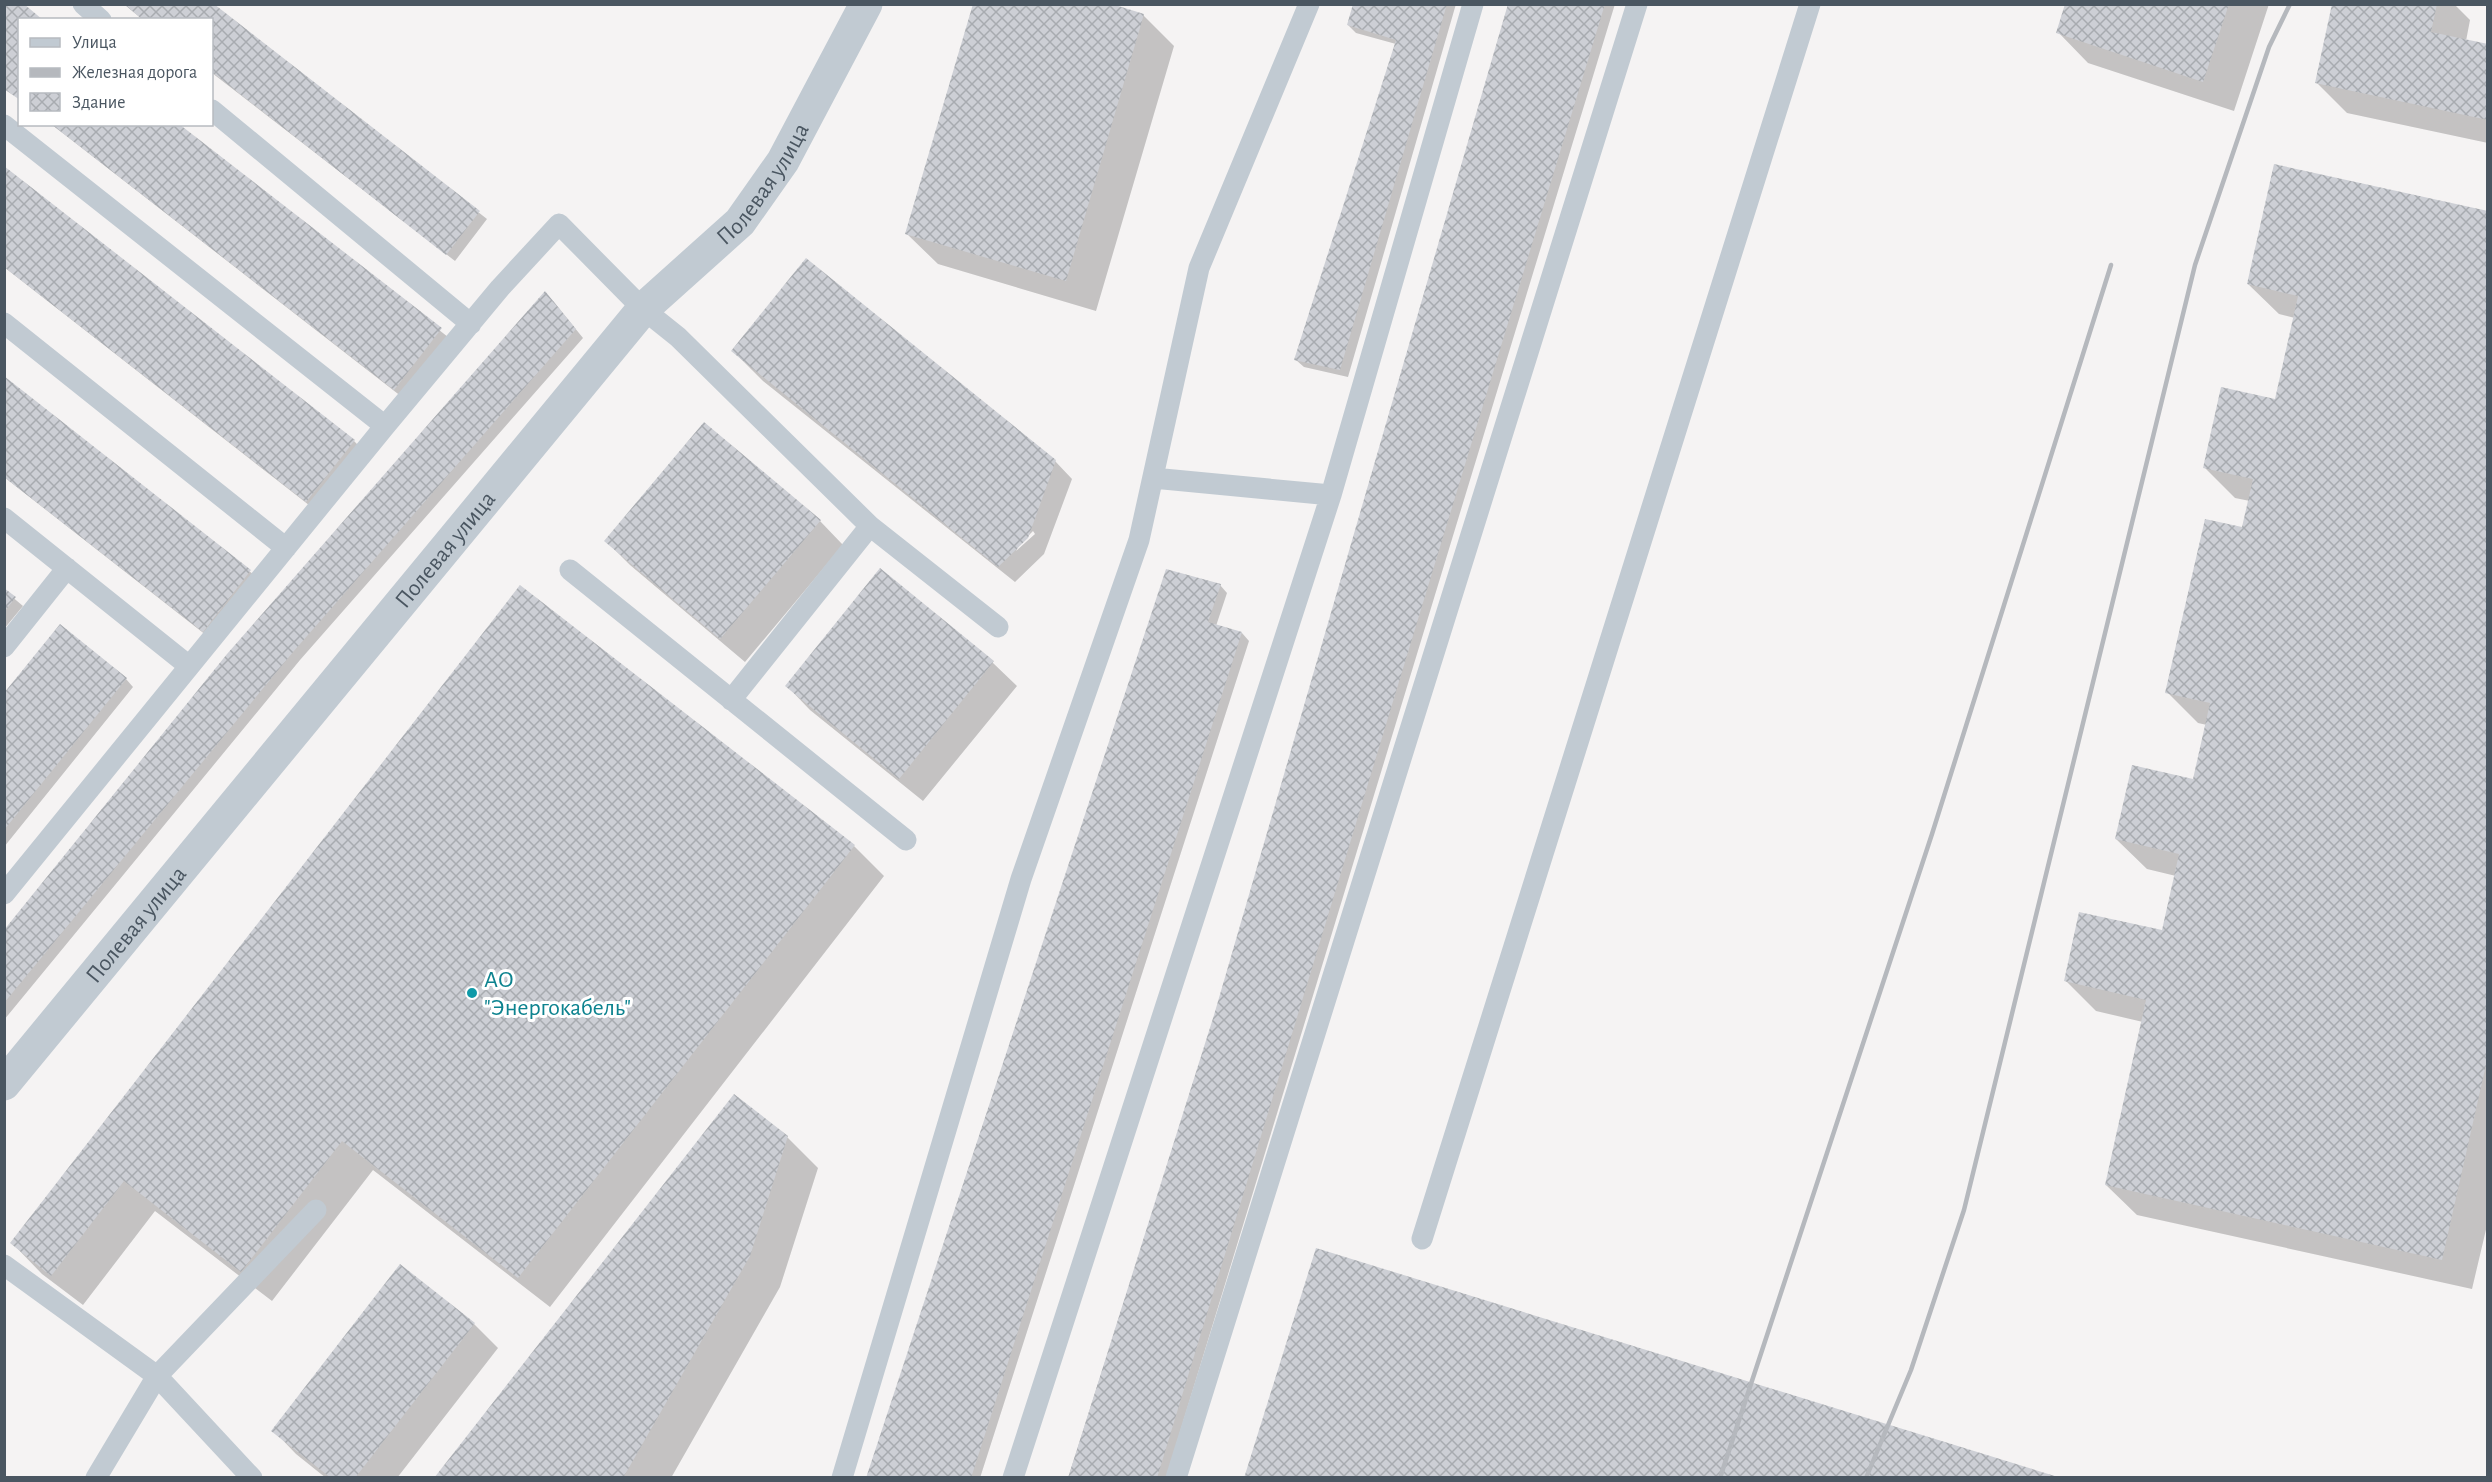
<svg xmlns="http://www.w3.org/2000/svg" width="2492" height="1482" font-family="'Alegreya Sans',sans-serif">
<style>
.shadow{fill:#0003;fill-rule:evenodd}
.building{fill:url(#building-cross-hatch)}
.lines{fill:none;stroke-linecap:round;stroke-linejoin:round}
.lane{stroke:#c1cad2;stroke-width:21}
.street{stroke:#c1cad2;stroke-width:33}
.rail{stroke:#b5b8bd;stroke-width:4.5}
.culture-dot{fill:#0f9aa8;stroke:#fff;stroke-width:2}
.labels{text-anchor:middle;stroke-width:6;stroke-linejoin:round;paint-order:stroke}
.street-label{font-size:24px;fill:#4a5661;stroke:#fff}
.culture-label{font-size:24px;fill:#0d838f;stroke:#fff;text-anchor:start}
</style>
<defs>
<pattern id="building-cross-hatch" width="8" height="8" patternUnits="userSpaceOnUse" patternTransform="scale(1.5)"><rect width="8" height="8" fill="#cdcfd5"/><path d="M0 0l8 8M0 8l8-8" fill="none" stroke="#a8abb0"/></pattern>
</defs>
<rect width="100%" height="100%" fill="#f5f3f3"/>
<!-- shadow -->
<path class="shadow" d="M124 4H212L487 219 455 261 212 73V20H143Z
M1355 4H1456L1348 377 1304 367 1296 360 1396 44 1356 33 1348 25Z
M1510 4H1615L1166 1478H1068L1215 1016Z
M2067 4H2269L2234 111 2088 63 2058 32Z
M2334 4H2454L2470 20 2466 41 2488 46V143L2347 113 2317 83Z
M1143 15 1174 46 1096 311 938 264 907 234Z
M51 124H177L448 337 402 397Z
M2488 213V1221L2472 1289 2137 1215 2106 1185 2143 1022 2096 1011 2066 981 2163 932 2176 876 2147 869 2116 839 2194 781 2207 725 2198 723 2167 692 2243 529 2250 501 2235 498 2205 468 2276 401 2295 318 2279 314 2248 284Z
M4 267 354 441 361 448 314 509Z
M553 301 583 338 300 660 4 1020V932Z
M733 351 1055 461 1072 479 1044 554 1015 582 763 381ZM1033 531 1035 534 1016 551 1020 544Z
M4 378 258 578 211 639 4 477Z
M820 521 843 545 745 662 630 565 606 541Z
M880 570 993 663 1017 686 923 801 810 710 787 686Z
M1220 585 1227 593 1216 626 1242 633 1249 641 980 1478H867Z
M520 587 854 846 884 876 550 1307 373 1170 272 1301 155 1211 83 1305 42 1274 12 1243Z
M4 590 23 606 4 629Z
M126 679 133 687 4 847V695Z
M787 1137 818 1168 780 1287 671 1478H435Z
M401 1266 474 1324 498 1348 397 1478H326L296 1454 273 1430Z"/>
<!-- building -->
<path class="building" d="M4 4H24L43 20H20V100L4 89Z
M124 4H214L480 211 446 255 212 72V20H143Z
M973 4H1112L1144 14 1066 281 905 234Z
M1353 4H1447L1340 370 1294 360 1396 40 1347 25Z
M1508 4H1605L1157 1478H1068L1214 1015Z
M2065 4H2229L2203 82 2056 33Z
M2332 4H2437L2431 32 2488 44V120L2315 83Z
M51 124H179L442 328 394 390Z
M2274 164 2488 211V1056L2442 1260 2105 1185 2146 1000 2064 981 2079 912 2162 930 2179 854 2115 839 2132 765 2193 779 2210 703 2165 693 2205 519 2242 527 2253 479 2203 468 2221 387 2275 399 2298 296 2247 284Z
M4 166 355 440 306 502 4 267Z
M806 258 1056 460 1028 538 998 567 731 351Z
M545 291 576 329 293 652 4 1003V930L227 654Z
M4 376 251 570 203 632 4 477Z
M704 422 821 520 720 639 604 541Z
M880 568 994 661 899 779 785 686Z
M1166 569 1221 584 1208 622 1242 632 971 1478H866Z
M520 585 855 845 518 1278 342 1141 241 1272 124 1181 51 1276 10 1243Z
M4 588 16 597 4 612Z
M60 624 127 678 4 830V693Z
M734 1094 788 1136 750 1256 623 1478H434Z
M1316 1248 2058 1477V1478H1244Z
M400 1264 475 1323 355 1478H331L271 1431Z"/>
<g class="lines">
<!-- lane -->
<path class="lane" d="M83 4 101 20
M212 110 471 324
M4 125 385 426
M4 323 286 548
M1153 478 1331 495
M4 518 189 666
M570 570 906 840
M4 647 67 568
M731 700 870 526
M4 894 385 426 500 288 559 224 643 309 678 337 870 526 998 627
M1422 1239 1810 4
M4 1265 157 1376 252 1478
M96 1478 157 1376 316 1210
M842 1478 1021 879 1139 540 1199 268 1309 4
M1013 1478 1331 495 1473 4
M1176 1478 1637 4"/>
<!-- street -->
<path class="street" id="s1" d="M4 1084 643 309 740 222 783 161 866 4"/>
<!-- rail -->
<path class="rail" d="M1720 1478 1932 834 2111 265
M1866 1478 1911 1370 1964 1210 2195 265 2269 47 2290 4"/>
</g>
<!-- markers -->
<circle class="culture-dot" cx="472" cy="993" r="6"/>
<g class="labels">
<!-- street labels -->
<g class="street-label">
<text dy="8" stroke="none"><textPath href="#s1" startOffset="1179">Полевая улица</textPath></text>
<text dy="8" stroke="none"><textPath href="#s1" startOffset="693">Полевая улица</textPath></text>
<text dy="8" stroke="none"><textPath href="#s1" startOffset="207">Полевая улица</textPath></text>
</g>
<!-- culture labels -->
<g class="culture-label">
<text x="484" y="987">АО<tspan x="484" dy="28">"Энергокабель"</tspan></text>
</g>
</g>
<!-- border -->
<rect width="2492" height="1482" fill="none" stroke="#4a5661" stroke-width="12"/>
<!-- legend -->
<rect x="18" y="18" width="195" height="108" fill="#ffffff" stroke="#b7bbc0" stroke-width="1.5"/>
<rect x="30" y="38" width="30" height="9" fill="#c1cad2" stroke="#b7bbc0" stroke-width="1.5"/>
<text x="72" y="48" font-size="18" fill="#4a5661">Улица</text>
<rect x="30" y="68" width="30" height="9" fill="#b5b8bd" stroke="#b7bbc0" stroke-width="1.5"/>
<text x="72" y="78" font-size="18" fill="#4a5661">Железная дорога</text>
<rect x="30" y="93" width="30" height="18" fill="url(#building-cross-hatch)" stroke="#b7bbc0" stroke-width="1.5"/>
<text x="72" y="108" font-size="18" fill="#4a5661">Здание</text>
</svg>
